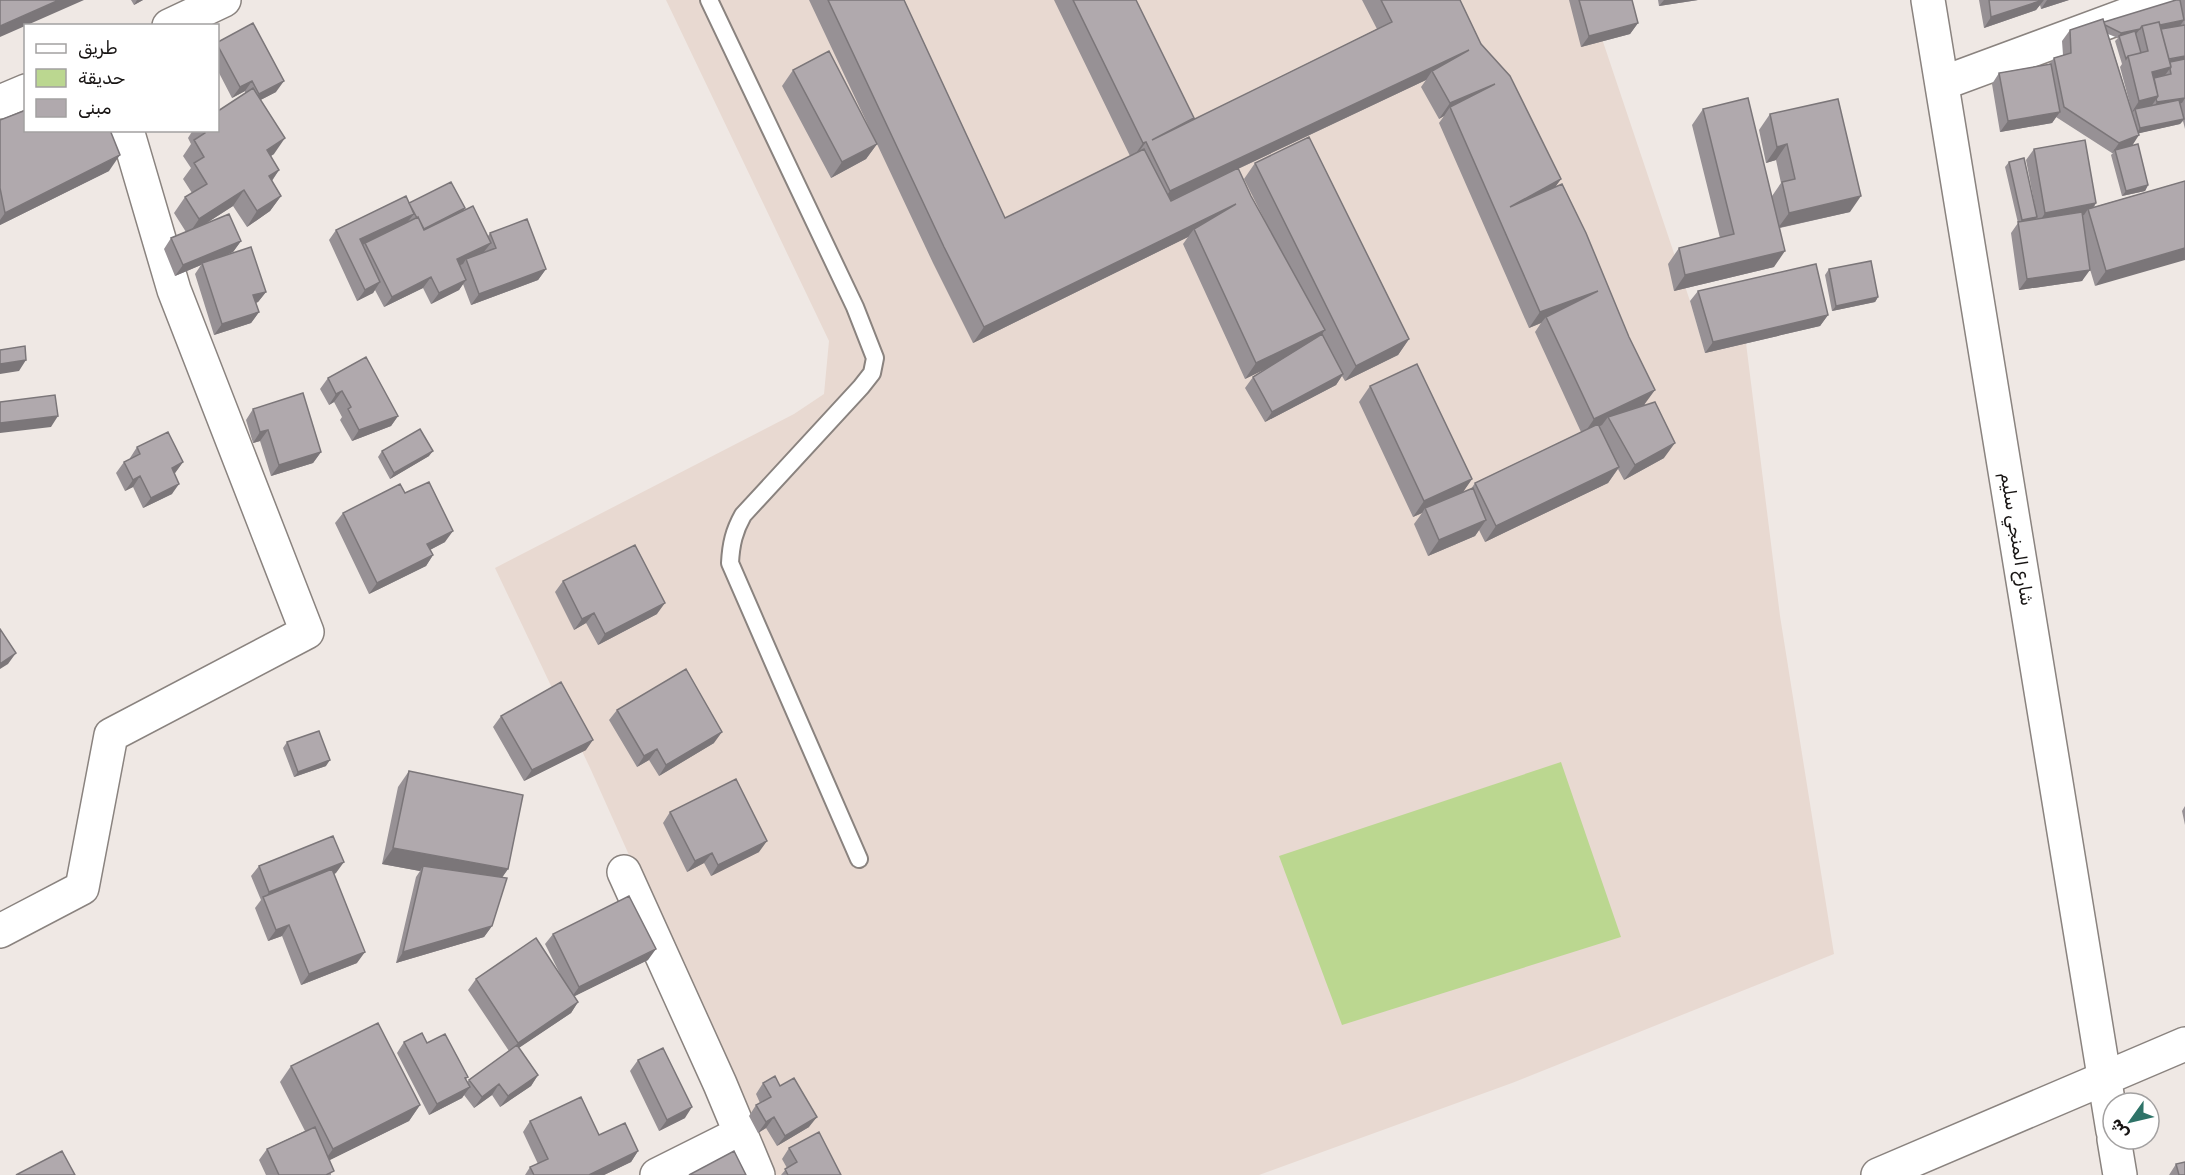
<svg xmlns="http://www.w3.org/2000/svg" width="2185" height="1175" font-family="Rubik,'Noto Sans Arabic',sans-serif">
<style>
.built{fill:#e8d9d1}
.green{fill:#bbd790}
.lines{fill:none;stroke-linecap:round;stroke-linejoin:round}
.service-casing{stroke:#8a837f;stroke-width:20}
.minor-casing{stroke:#8a837f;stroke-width:36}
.tertiary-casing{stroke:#8a837f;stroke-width:36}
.service{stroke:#fff;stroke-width:16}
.minor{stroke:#fff;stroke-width:33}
.tertiary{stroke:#fff;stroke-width:33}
.wall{fill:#979195;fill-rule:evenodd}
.shaded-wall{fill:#7b7679}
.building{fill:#b0a9ad;stroke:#7b7679;stroke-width:1.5}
.labels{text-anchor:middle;stroke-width:4.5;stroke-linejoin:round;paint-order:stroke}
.street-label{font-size:18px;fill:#181514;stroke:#fff}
</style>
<rect width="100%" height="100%" fill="#efe8e4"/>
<!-- built -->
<path class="built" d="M666 0H1589L1690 301 1705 352 1746 343 1780 616 1834 954 1512 1083 1259 1175H772L591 770 495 568 794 414 824 394 829 341Z"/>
<!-- green -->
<path class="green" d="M1561 762 1621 937 1342 1025 1279 856Z"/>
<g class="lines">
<defs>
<path id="service" d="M709 0 855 307 875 358 872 373 861 387 743 515C734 531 731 544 730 563L859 859"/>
<path id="minor" d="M169 26 224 0
M1943 83 2167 0
M0 102 26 91
M624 872 720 1084 758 1175
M0 931 82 888 111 735 307 632 174 290 127 130
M657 1175 741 1133
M1878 1175 2185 1044"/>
<path id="tertiary" d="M1928 0 2113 1131
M2114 1139 2120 1175"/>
</defs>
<!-- service casing -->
<use href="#service" class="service-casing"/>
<!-- minor casing -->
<use href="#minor" class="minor-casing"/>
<!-- tertiary casing -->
<use href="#tertiary" class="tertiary-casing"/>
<!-- service -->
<use href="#service" class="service"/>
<!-- minor -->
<use href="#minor" class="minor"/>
<!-- tertiary -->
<use href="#tertiary" class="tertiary"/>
</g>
<!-- wall -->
<path class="wall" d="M131 0H143L134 5Z
M809 0H904L1005 218 1130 156 1054 0H1136L1193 120 1377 29 1362 0H1460L1481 44 1561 179 1555 187 1645 405 1664 458 1624 480 1618 469 1608 483 1485 542 1479 530 1475 536 1428 556 1414 524 1422 513 1413 517 1359 402 1370 386 1472 479 1462 493 1471 489 1475 483 1581 432 1535 332 1541 323 1529 328 1439 123 1444 116 1439 119 1421 87 1426 80 1238 169 1251 196 1268 227 1244 179 1255 163 1409 339 1398 355 1345 381 1342 376 1336 385 1265 422 1245 388 1253 377 1267 368 1245 379 1183 244 1188 237 973 343 933 263 877 144 866 159 831 178 782 86 793 70 875 140Z
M1569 0H1632L1638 23 1630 34 1581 47Z
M1658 0H1698L1659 6Z
M1979 0H2069L2041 9 2040 5 2036 10 1984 28Z
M2181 0H2185V129L2183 121 2180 124 2139 133 2132 145 2148 185 2145 191 2122 196 2111 155 2113 153H2112L2056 117 2052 123 2000 132 1992 84 1999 73 2049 64 2054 58 2063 55 2062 41 2070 30 2104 22ZM2108 34 2118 38 2115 41 2122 64 2120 67 2131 108Z
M218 42 276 92 260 100 274 154 270 156 279 170 272 181 281 196 270 211 247 227 233 206 205 224 241 241 233 252 221 257 266 292 258 302 256 303 259 312 251 323 214 335 195 274 201 265 175 276 164 249 171 238 186 232 174 213 185 197 192 193 183 179 191 168 183 156 191 144 188 138 193 130H218L245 93V91L232 98 218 71Z
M1703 109 1772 196 1781 183 1776 160 1766 163 1759 130 1770 114 1850 212 1780 228 1774 267 1674 291 1668 264 1679 248 1720 238 1692 125Z
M0 120 109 171 0 225Z
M2034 149 2096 203 2094 207 2185 181 2095 286 2089 266 2082 281 2019 290 2011 233 2018 223 2005 167 2009 162 2035 207 2026 160Z
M409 203 463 211 488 236 490 233 546 269 538 280 471 305 463 284 459 290 431 304 423 288 384 307 375 290 373 293 357 301 329 240 336 230Z
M1829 269 1878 297 1875 302 1832 311 1825 275Z
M1698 291 1828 315 1820 326 1705 353 1690 301Z
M328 378 398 416 391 426 352 441 340 420 342 417 334 402 329 405 320 389Z
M253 409 321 452 313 463 271 476 260 441 253 443 246 420Z
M137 447 183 462 175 473 172 494 143 508 133 487 125 491 116 473 124 462 130 459V458Z
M382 451 429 456 390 479 378 457Z
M405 493 445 542 430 550 433 555 426 566 369 594 335 523 343 513Z
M563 581 657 614 598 645 586 623 574 630 555 592Z
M617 710 714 743 659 776 649 760 637 767 609 720Z
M501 716 586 750 524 781 493 727Z
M287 742 326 766 294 777 283 748Z
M409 771 508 869 502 877 492 926 484 937 396 963 416 877 420 871 382 864 398 787Z
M2185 806V825L2182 811Z
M670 812 759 852 711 876 704 863 687 872 663 823Z
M259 866 336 873 334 874 357 963 301 985 282 936 268 941 255 908 261 900 251 876Z
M553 934 648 960 574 996 578 1002 571 1013 518 1048 538 1075 531 1086 500 1107 492 1095 474 1108 464 1095 462 1098 429 1115 397 1053 404 1042 427 1043 468 1077 466 1079 467 1082 469 1080 509 1051 468 990 476 979 560 974 545 944Z
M638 1060 685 1118 659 1131 630 1071Z
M291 1066 420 1105 409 1121 329 1160 331 1175H266L259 1160 267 1149 305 1131 280 1082Z
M763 1083 780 1086 809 1127 777 1146 766 1128 758 1133 749 1116 756 1105 760 1103 756 1094Z
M530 1121 638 1151 631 1162 604 1175H525L530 1167 538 1164 523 1132Z
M789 1148 841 1175H781L787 1168 782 1159Z
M2176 1164 2185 1175H2169Z"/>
<!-- shaded-wall -->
<path class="shaded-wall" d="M59 0H84L0 37V26Z
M137 0H143L134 5Z
M1664 0H1698L1659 6Z
M2044 0 2036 10 1984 28 1991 17Z
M2047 0H2069L2041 9Z
M2184 20 2180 26 2144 33 2142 28Z
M1638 23 1630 34 1581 47 1589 36Z
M2140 29 2136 34 2119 36 2117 38 2121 33Z
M1469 50 1432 71 1426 80 1159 206 1170 191Z
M2185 56V61L2169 64 2167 60Z
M2171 67 2163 78 2153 81 2152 72Z
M252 81 245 91 232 98 240 87Z
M284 81 276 92 251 105 259 94Z
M1495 84 1450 107 1444 116 1439 119 1450 103Z
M2158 96 2151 107 2135 109 2134 111 2132 112 2139 101Z
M2185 98 2182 103 2153 108 2157 102Z
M2060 112 2052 123 2000 132 2008 121Z
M2184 119 2180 124 2136 134 2140 128Z
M2139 135 2132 146 2115 150 2112 153 2119 143Z
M285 138 274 154 256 166 267 150Z
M1146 142 1135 157 1132 159 1143 143Z
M877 144 866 159 831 178 842 162Z
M1787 144 1776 160 1766 163 1777 147Z
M120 155 109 171 0 225V220L5 213Z
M279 170 268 186 269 176Z
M1561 179 1550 194 1510 207Z
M2148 185 2145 191 2122 196 2126 191Z
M244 190 233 206 188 235 199 219Z
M281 196 270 211 247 227 257 211Z
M1861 196 1850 212 1778 228 1789 213Z
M2096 203 2089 213 2088 209 2084 215 2038 224 2045 213Z
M1236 204 1194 229 1188 237 973 343 984 327Z
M465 208 461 214 419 235 423 230Z
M414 214 406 224 352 250 360 239Z
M2037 217 2033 222 2018 226 2022 220Z
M241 241 233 252 203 265 202 263 201 265 175 276 183 265Z
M491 243 483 253 466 259 463 264 449 270 457 259Z
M2185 248V260L2095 286 2106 271Z
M1785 251 1774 267 1674 291 1685 275Z
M546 269 538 280 471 305 479 294Z
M2090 270 2082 281 2019 290 2027 279Z
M431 277 423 288 384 307 392 297Z
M466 280 459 290 431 304 439 293Z
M380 282 373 293 357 301 365 290Z
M1598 291 1546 317 1541 323 1529 328 1540 312Z
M266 292 258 302 246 306 253 295Z
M1878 297 1875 302 1832 311 1836 306Z
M259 312 251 323 214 335 222 324Z
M1828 315 1820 326 1705 353 1713 342Z
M1325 330 1314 345 1245 379 1256 363Z
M1409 339 1398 355 1345 381 1356 366Z
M26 360 19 371 0 374V364Z
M1343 374 1336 385 1265 422 1272 412Z
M1655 390 1644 405 1608 417 1602 425 1583 435 1594 419Z
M342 391 334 402 329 405 336 394Z
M58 416 51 427 0 433V423Z
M398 416 391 426 352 441 359 430Z
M268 430 260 441 253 443 260 432Z
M1675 443 1664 458 1624 480 1635 465Z
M433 451 429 456 390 479 394 473Z
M321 452 313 463 271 476 279 465Z
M183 462 175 473 164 479 172 468Z
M1619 467 1608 483 1485 542 1496 526Z
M140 476 133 487 125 491 133 480Z
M1472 479 1461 495 1425 508 1422 513 1413 517 1424 501Z
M179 484 172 494 143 508 151 498Z
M1486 520 1475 536 1428 556 1439 540Z
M453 531 445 542 420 555 427 544Z
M433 555 426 566 369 594 377 583Z
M665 603 657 614 598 645 605 634Z
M594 613 586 623 574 630 582 619Z
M16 653 8 664 0 669V664Z
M722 732 714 743 659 776 666 765Z
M593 740 586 750 524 781 532 770Z
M657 749 649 760 637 767 644 756Z
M330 760 326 766 294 777 298 772Z
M767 841 759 852 711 876 718 865Z
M393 848 508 869 497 885 423 866 420 871 382 864Z
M712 853 704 863 687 872 695 861Z
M344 862 336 873 264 901V900L269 892Z
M289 925 282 936 268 941 276 930Z
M492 926 484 937 396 963 403 952Z
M656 949 648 960 571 998 579 987Z
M365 952 357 963 301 985 309 974Z
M578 1002 571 1013 510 1054 518 1043Z
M538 1075 531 1086 500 1107 508 1096Z
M499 1084 492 1095 474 1108 482 1097Z
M470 1087 462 1098 429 1115 437 1104Z
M420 1105 409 1121 322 1164 333 1149Z
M692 1107 685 1118 659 1131 667 1120Z
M774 1117 766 1128 758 1133 766 1122Z
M817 1117 809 1127 777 1146 785 1136Z
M638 1151 631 1162 604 1175H589Z"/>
<!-- building -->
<path class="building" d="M0 0H59L0 26Z
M828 0H904L1005 218 1144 149 1171 201 1238 168 1251 196 1325 330 1256 363 1194 229 1236 204 984 327 944 247Z
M1073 0H1136L1194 118 1152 140 1392 22 1381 0H1460L1481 44 1510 76 1561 179 1510 207 1562 184 1586 233 1629 337 1655 390 1594 419 1546 317 1598 291 1540 312 1450 107 1495 84 1450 103 1432 71 1469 50 1170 191 1146 142 1143 143Z
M1579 0H1632L1638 23 1589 36Z
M1989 0H2043L1991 17Z
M2176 0H2180L2184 20 2160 25 2159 22 2142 26 2140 29 2121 33 2105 25 2104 22Z
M2103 19 2139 135 2119 143 2064 107 2054 58 2071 53 2070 30Z
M2159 22 2171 67 2152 72 2158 96 2139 101 2128 56 2148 51 2142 26Z
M253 23 284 81 259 94 252 81 240 87 218 46V42Z
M2185 25V56L2169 59 2161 29Z
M2135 31 2141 53 2128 56 2126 59 2119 36Z
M829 51 877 144 842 162 793 70Z
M2185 59V98L2157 102 2156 99 2158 96 2154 78 2171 74 2170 69 2171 67 2170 62Z
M2051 64 2060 112 2008 121 1999 73Z
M253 88 285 138 267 150 279 170 269 176 281 196 257 211 244 190 199 219 185 197 207 184 194 163 204 157 194 140 205 133 204 130H218V111Z
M1748 98 1785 251 1685 275 1679 248 1734 234 1703 109Z
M1838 99 1861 196 1789 213 1782 182 1795 179 1787 144 1777 147 1770 114Z
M2179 100 2184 119 2140 128 2135 109Z
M26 110V130H110L120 155 5 213 0 188V120Z
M1309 137 1409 339 1356 366 1255 163Z
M2085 140 2096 203 2045 213 2034 149Z
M2138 144 2148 185 2126 191 2115 150Z
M2024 158 2037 217 2022 220 2009 162Z
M2185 181V248L2106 271 2088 209Z
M451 182 465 208 424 229 418 217 417 218 409 203Z
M406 196 414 214 360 239 380 282 365 290 336 230Z
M473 206 491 243 457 259 466 280 439 293 431 277 392 297 365 243 418 217 424 230Z
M2082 212 2090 270 2027 279 2018 222Z
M229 214 241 241 183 265 171 238Z
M527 219 546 269 479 294 466 259 496 248 490 233Z
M251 247 266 292 253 295 259 312 222 324 202 263Z
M1871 261 1878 297 1836 306 1829 269Z
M1816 264 1828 315 1713 342 1698 291Z
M1322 334 1343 374 1272 412 1253 377Z
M25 346 26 360 0 364V350Z
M366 357 398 416 359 430 348 409 351 407 342 391 336 394 328 378Z
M1417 364 1472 479 1424 501 1370 386Z
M303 393 321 452 279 465 268 430 260 432 253 409Z
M55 395 58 416 0 423V402Z
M1655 402 1675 443 1635 465 1608 417Z
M1598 424 1619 467 1496 526 1475 483Z
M420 429 433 451 394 473 382 451Z
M168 432 183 462 172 468 179 484 151 498 140 476 133 480 124 462 140 454 137 447Z
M429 482 453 531 427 544 433 555 377 583 343 513 400 484 405 493Z
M1473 488 1486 520 1439 540 1425 508Z
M635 545 665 603 605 634 594 613 582 619 563 581Z
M0 629 16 653 0 664Z
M686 669 722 732 666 765 657 749 644 756 617 710Z
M561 682 593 740 532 770 501 716Z
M319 731 330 760 298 772 287 742Z
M409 771 523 795 508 869 393 848Z
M736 779 767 841 718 865 712 853 695 861 670 812Z
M333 836 344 862 269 892 259 866Z
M423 866 507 878 492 926 403 952Z
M332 869 365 952 309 974 289 925 276 930 263 897Z
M629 896 656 949 579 987 553 934Z
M536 938 578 1002 518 1043 476 979Z
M378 1023 420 1105 333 1149 291 1066Z
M422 1033 427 1043 445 1034 468 1077 465 1078 470 1087 437 1104 404 1042Z
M517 1045 538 1075 508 1096 499 1084 482 1097 469 1080Z
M663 1048 692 1107 667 1120 638 1060Z
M775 1076 780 1086 794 1078 817 1117 785 1136 774 1117 766 1122 756 1105 771 1097 763 1083Z
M581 1097 599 1135 625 1123 638 1151 589 1175H534L530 1167 548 1159 530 1121Z
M315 1127 334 1171 326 1175H279L267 1149Z
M819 1132 841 1175H788L785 1169 797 1162 789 1148Z
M62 1151 75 1175H16Z
M734 1151 746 1175H689Z
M2185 1162V1175H2179L2176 1164Z"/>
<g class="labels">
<!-- street labels -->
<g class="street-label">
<text transform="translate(2017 539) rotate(81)" y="6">شارع المنجي سليم</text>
</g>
</g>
<!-- legend -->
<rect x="24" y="24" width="195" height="108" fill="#ffffff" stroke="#a3a1a1" stroke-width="1.5"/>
<rect x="36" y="44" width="30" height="9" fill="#ffffff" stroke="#a3a1a1" stroke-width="1.5"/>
<text x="78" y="54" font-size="18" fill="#181514">طريق</text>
<rect x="36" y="69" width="30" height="18" fill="#bbd790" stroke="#a3a1a1" stroke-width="1.5"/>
<text x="78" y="84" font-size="18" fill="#181514">حديقة</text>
<rect x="36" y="99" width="30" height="18" fill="#b0a9ad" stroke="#a3a1a1" stroke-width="1.5"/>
<text x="78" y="114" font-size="18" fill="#181514">مبنى</text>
<!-- north arrow -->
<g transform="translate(2131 1121) rotate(236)"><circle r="28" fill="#ffffff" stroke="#a3a1a1" stroke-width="1.5"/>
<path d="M0-4.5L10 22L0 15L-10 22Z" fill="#2e7368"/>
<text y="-9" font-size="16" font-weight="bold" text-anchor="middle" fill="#181514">ش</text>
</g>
</svg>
